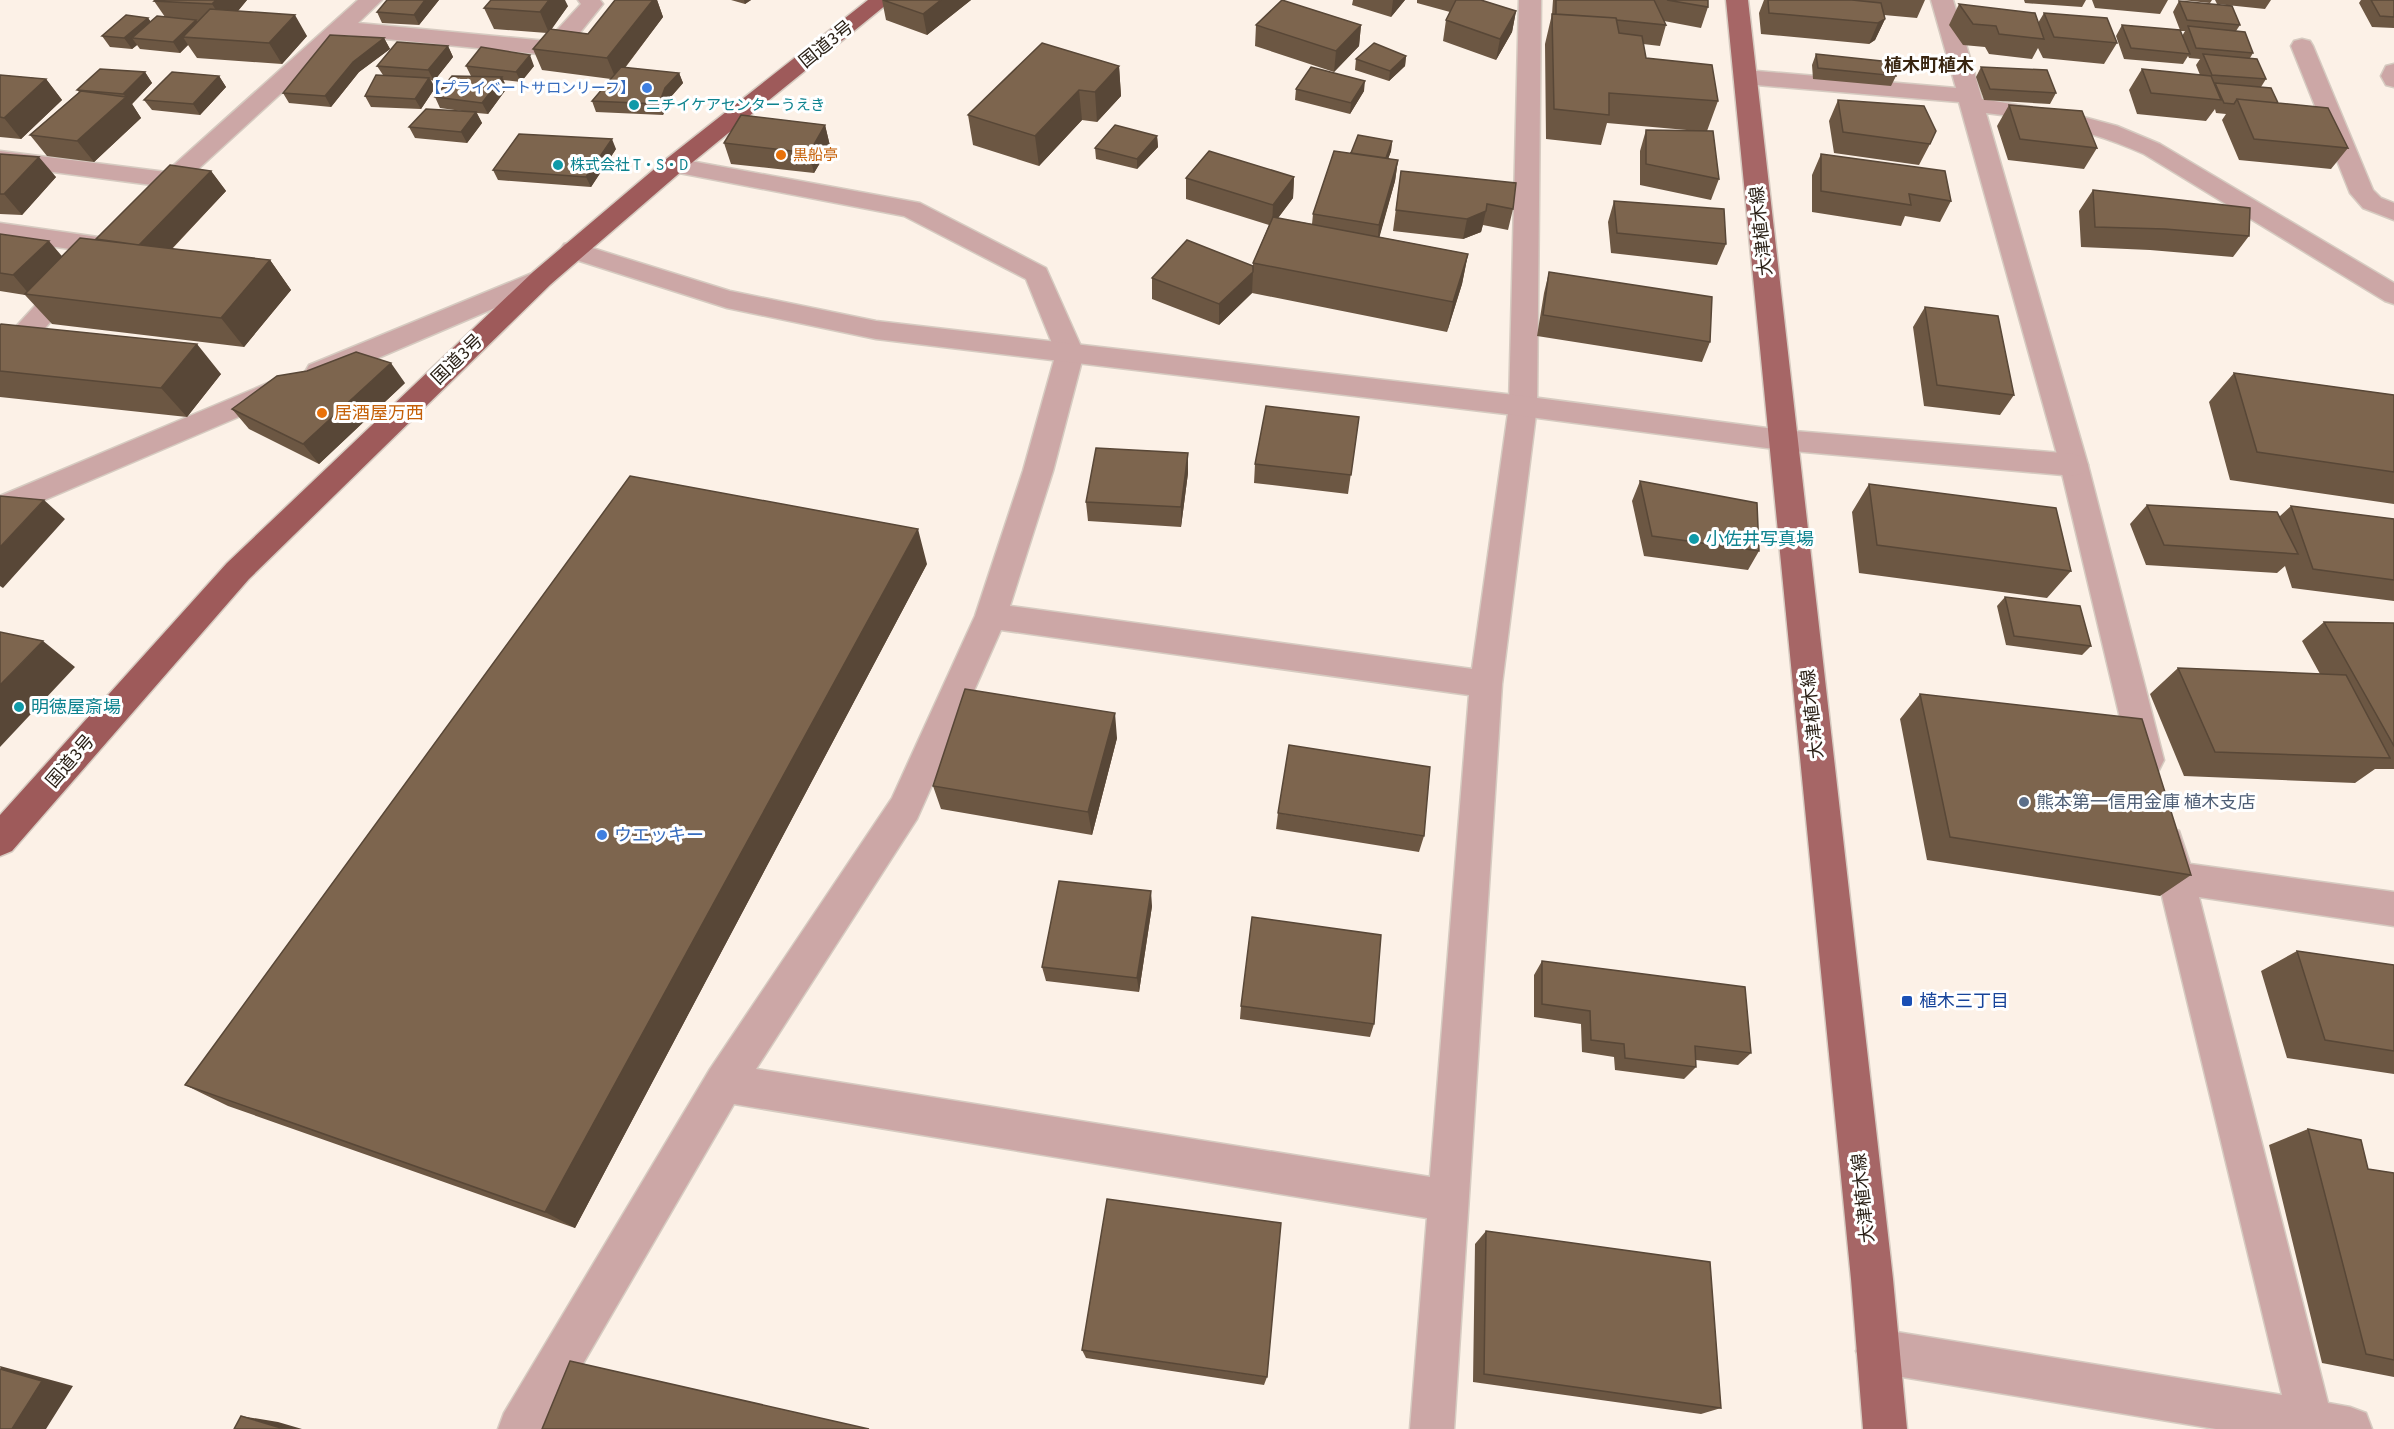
<svg xmlns="http://www.w3.org/2000/svg" width="2394" height="1429" font-family="'Source Sans 3','Noto Sans JP',sans-serif">
<style>
.lines{fill:none;stroke-linecap:round;stroke-linejoin:round}
.minor-casing{stroke:#d6cbc1;stroke-width:3}
.tertiary-casing{stroke:#d6cbc1;stroke-width:3}
.primary-casing{stroke:#d6cbc1;stroke-width:3}
.trunk-casing{stroke:#d6cbc1;stroke-width:3}
.minor{fill:#cca7a6;fill-rule:evenodd}
.tertiary{fill:#cca7a6;fill-rule:evenodd}
.primary{fill:#a66666;fill-rule:evenodd}
.trunk{fill:#9e5a5a;fill-rule:evenodd}
.wall{fill:#6c5743;fill-rule:evenodd}
.shaded-wall{fill:#584737}
.building{fill:#7d654e;stroke:#584737;stroke-width:1.5}
.shop-dot{fill:#3f7fe0;stroke:#fff;stroke-width:2}
.culture-dot{fill:#0f9aa8;stroke:#fff;stroke-width:2}
.food-dot{fill:#e8710a;stroke:#fff;stroke-width:2}
.service-dot{fill:#5c6f8a;stroke:#fff;stroke-width:2}
.transit-dot{fill:#1a4fb4;stroke:#fff;stroke-width:2}
.labels{text-anchor:middle;stroke-width:6;stroke-linejoin:round;paint-order:stroke}
.far-shop-label{font-size:15px;fill:#366cbe;stroke:#fff;text-anchor:end}
.far-culture-label{font-size:15px;fill:#0d838f;stroke:#fff;text-anchor:start}
.far-food-label{font-size:15px;fill:#c56008;stroke:#fff;text-anchor:start}
.street-label{font-size:18px;fill:#2a2016;stroke:#fff}
.far-quarter-label{font-size:18px;font-weight:bold;fill:#392510;stroke:#fff}
.food-label{font-size:18px;fill:#c56008;stroke:#fff;text-anchor:start}
.culture-label{font-size:18px;fill:#0d838f;stroke:#fff;text-anchor:start}
.service-label{font-size:18px;fill:#4e5e75;stroke:#fff;text-anchor:start}
.shop-label{font-size:18px;fill:#366cbe;stroke:#fff;text-anchor:start}
.transit-label{font-size:18px;fill:#164399;stroke:#fff;text-anchor:start}
</style>
<rect width="100%" height="100%" fill="#fcf1e7"/>
<g class="lines">
<defs>
<path id="minor" d="M358 0H382L358 23 547 41 581 4 578 0H600L603 4 566 50 548 55 345 35 161 203 152 206 143 203 140 198 152 185 0 165V151L166 172Z
M1519 0H1541L1537 406 1502 684 1454 1429H1410L1427 1218 734 1104 545 1429H498L504 1413 710 1069 892 798 975 616 1023 471 1056 353 1026 279 904 216 674 172 665 170 662 165 665 160 674 158 920 203 1046 268 1084 353 1053 471 1010 606 1472 669 1509 406ZM1001 630 1469 695 1430 1177 756 1069 917 819Z
M1931 0H1953L1982 99 2072 114 2117 126 2160 144 2394 283V304L2385 301 2144 154C2093 131 2041 119 1986 113L2088 465 2164 760 2159 770 2147 774 2135 770 2130 760 2060 465 1959 102 1745 84 1737 82 1734 77 1737 72 1745 70 1956 88Z
M2302 39 2310 41 2313 46 2373 190 2381 198 2394 203V220L2363 208 2350 193 2291 46 2294 41Z
M2394 64V87L2386 85 2381 76 2386 66Z
M0 223 105 238 114 240 118 246 114 252 105 254 0 239Z
M542 269 551 272 555 278 551 284 329 379 319 382 309 379 305 372 309 365Z
M73 271 82 274 86 280 82 286 10 368 0 370V344L64 274Z
M275 380 285 383 289 390 285 397 0 519V496Z
M2167 826 2179 831 2190 864 2394 892V926L2199 897 2328 1403 2350 1407 2366 1413 2372 1429H2216L1878 1373 1863 1366 1856 1351 1863 1336 1878 1329 2282 1395 2149 842 2155 831Z"/>
<path id="tertiary" d="M573 242 730 291 876 321 1523 396 1782 430 2074 454 2084 457 2088 465 2084 473 2074 476 1782 450 1523 416 876 339 727 308 564 256 560 250 564 244Z"/>
<path id="primary" d="M1726 0H1748L1893 1279 1907 1429H1863L1851 1279Z"/>
<path id="trunk" d="M868 0H892L683 170 551 284 249 579 12 851 0 856V815L227 563 533 272 665 160Z"/>
</defs>
<!-- minor casing -->
<use href="#minor" class="minor-casing"/>
<!-- tertiary casing -->
<use href="#tertiary" class="tertiary-casing"/>
<!-- primary casing -->
<use href="#primary" class="primary-casing"/>
<!-- trunk casing -->
<use href="#trunk" class="trunk-casing"/>
<!-- minor -->
<use href="#minor" class="minor"/>
<!-- tertiary -->
<use href="#tertiary" class="tertiary"/>
<!-- primary -->
<use href="#primary" class="primary"/>
<!-- trunk -->
<use href="#trunk" class="trunk"/>
</g>
<!-- wall -->
<path class="wall" d="M155 0H247L238 11 307 36 282 64 197 58 188 45 180 53 140 49 137 45 132 49 110 47 102 36 148 18 151 22 165 17 154 1Z
M387 0H439L419 25 382 23 377 12Z
M615 0H657L663 17 625 68 679 73 683 83 669 99 663 115 596 112 592 101 611 79 542 70 533 49 547 33 494 29 484 8 568 6 551 29 588 34Z
M731 0H751L745 4Z
M882 0H971L927 35 886 20Z
M1353 0H1405L1391 17 1352 5Z
M1417 0H1481L1516 11 1512 32 1496 60 1443 41 1446 20 1450 12 1417 3Z
M1553 0H1708V7L1701 28 1664 21 1666 25 1660 46 1643 44 1646 58 1718 101 1707 131 1719 179 1711 200 1640 185V151L1646 130 1698 131 1607 123 1601 145 1546 139 1545 44 1552 14Z
M1764 0H1925L1917 18 1884 15 1885 19 1875 40 1869 44 1761 34 1759 13Z
M2024 0H2086L2082 7 2025 3Z
M2092 0H2168L2160 14 2095 8Z
M2182 0H2212L2210 3Z
M2215 0H2271L2265 9 2217 4Z
M2361 0H2394V28L2372 27 2359 3Z
M2179 1 2240 25 2236 31 2253 53 2250 58 2266 79 2261 87 2278 103 2348 148 2331 169 2239 160 2222 120 2226 114 2216 113 2215 109 2206 121 2137 114 2129 90 2142 69 2200 75 2196 65 2200 59 2189 58 2188 56 2183 64 2124 59 2116 36 2122 25 2180 30 2173 12ZM2180 31H2185L2182 36Z
M1959 4 2038 23 2044 13 2117 43 2104 64 2043 58 2038 48 2032 59 1989 54 1985 47 1963 45 1949 25Z
M1256 25H1361L1359 46 1334 72 1255 46Z
M384 38 390 49 359 72 331 107 289 103 283 93Z
M448 46 453 57 434 81 431 80 435 88 421 109 371 107 365 96 383 75 377 66Z
M1816 54 1896 76 1891 86 1813 79 1812 65Z
M1406 56 1405 66 1389 81 1355 70 1356 59Z
M466 66H534L521 82 503 80 507 88 488 114 477 113 482 123 467 143 415 138 409 127 469 112 440 108 435 97 471 76Z
M1119 66 1121 96 1097 122 1082 120 1039 166 973 145 968 115Z
M1981 67 2056 93 2050 104 1984 100 1976 77Z
M145 72 152 83 132 104 141 118 94 162 47 156 30 135 79 92 77 90Z
M0 75 46 79 62 100 21 139 0 137Z
M219 76 226 87 200 115 152 110 144 100Z
M1296 89 1364 91 1350 114 1295 100Z
M1838 100 1930 144 1919 165 1834 153 1829 121Z
M2009 105 2097 148 2084 169 2008 160 1997 126Z
M825 125 830 146 814 173 731 164 724 143Z
M1157 136 1158 147 1137 169 1096 159 1095 148Z
M1392 141 1391 151 1388 159 1398 160 1395 181 1379 237 1468 254 1462 284 1447 332 1252 293 1219 325 1152 299V278L1253 266V263L1269 225 1186 199V178L1294 177 1293 198 1278 218 1312 224 1313 214 1351 153Z
M616 149 591 187 498 180 493 170Z
M0 154 56 177 22 215 0 214Z
M1821 154 1951 201 1940 222 1905 216 1901 226 1812 212V175Z
M211 171 226 191 172 249 270 260 291 290 244 347 52 324 25 295 0 291V234L62 256 97 240 96 239Z
M1401 171 1513 209 1508 230 1483 225 1481 232 1463 239 1393 231Z
M2093 190 2249 236 2233 257 2150 250 2081 247 2079 211Z
M1614 201 1726 244 1717 265 1611 253 1608 222Z
M1549 272 1710 342 1702 362 1537 336 1544 293Z
M1925 307 2014 395 2000 415 1924 406 1913 327Z
M0 325 221 374 187 417 0 397Z
M2234 373 2394 395V504L2230 480 2209 402Z
M405 383 319 464 249 429 232 409Z
M1359 417 1348 494 1254 483 1255 464Z
M1188 473 1181 527 1088 521 1086 502Z
M1640 481 1759 551 1748 570 1644 556 1632 501Z
M1869 484 2071 571 2047 598 1859 573 1852 512Z
M2147 505 2280 516 2291 506 2394 519V601L2292 588 2285 566 2277 573 2146 565 2130 524Z
M927 564 575 1228 228 1106 185 1085Z
M2005 597 2091 646 2082 655 2006 645 1997 606Z
M2324 622 2394 623V769H2375L2355 783 2184 776 2150 694 2178 668 2320 674 2302 641Z
M1920 694 2191 875 2160 896 1927 860 1900 719Z
M1117 738 1092 835 941 809 933 786Z
M1278 813 1424 836 1419 852 1276 829Z
M1152 906 1139 992 1046 981 1042 967Z
M2297 951 2394 965V1074L2287 1058 2261 971Z
M1542 961 1751 1053 1738 1065 1696 1060V1067L1684 1079 1615 1070 1614 1057 1582 1052 1581 1024 1534 1017V975Z
M1241 1006 1374 1024 1370 1037 1240 1019Z
M2308 1129 2368 1169 2394 1173V1377L2322 1363 2269 1145Z
M1486 1231 1721 1408 1701 1414 1473 1382 1475 1244Z
M1082 1350 1267 1377 1264 1385 1086 1358Z"/>
<!-- shaded-wall -->
<path class="shaded-wall" d="M216 0H247L226 25 212 4Z
M425 0H439L419 25 414 15Z
M549 0H565L568 6 549 33 540 12Z
M653 0H657L663 17 616 79 607 58Z
M744 0H751L745 4Z
M941 0H971L927 35 923 14Z
M1393 0H1405L1391 17Z
M1516 11 1512 32 1496 60 1500 39Z
M295 15 307 36 282 64 269 43Z
M148 18 155 28 132 38 137 45 132 49 124 38Z
M1885 19 1875 40 1869 44 1878 23Z
M196 20 203 31 183 37 188 45 180 53 173 42Z
M1361 25 1359 46 1334 72 1336 51Z
M384 38 390 49 359 72 331 107 325 96 353 62Z
M448 46 453 57 434 81 428 70Z
M530 55 534 66 521 82 516 72Z
M1406 56 1405 66 1389 81 1390 71Z
M1119 66 1121 96 1097 122 1095 92Z
M145 72 152 83 132 104 141 118 94 162 77 141 126 97 123 94Z
M679 73 683 83 669 99 663 115 659 104 665 88Z
M219 76 226 87 200 115 193 104Z
M502 77 507 88 488 114 482 103Z
M429 78 435 88 421 109 415 99Z
M46 79 62 100 21 139 4 118Z
M1365 81 1364 91 1350 114 1351 103Z
M1079 90 1082 120 1039 166 1035 136Z
M476 112 482 123 467 143 461 132Z
M825 125 830 146 814 173 809 153Z
M1157 136 1158 147 1137 169V159Z
M612 139 616 149 591 187 586 177Z
M1392 141 1391 151 1381 179 1382 168Z
M39 157 56 177 22 215 4 194Z
M1398 160 1395 181 1377 246 1379 225Z
M211 171 226 191 155 266 139 245Z
M1294 177 1293 198 1272 226 1273 205Z
M1486 211 1481 232 1463 239 1467 219Z
M49 241 67 262 30 295 13 275Z
M1468 254 1462 284 1447 332 1453 302Z
M270 260 291 290 244 347 221 318Z
M1253 272 1252 293 1219 325V304Z
M197 344 221 374 187 417 161 388Z
M391 363 405 383 319 464 303 444Z
M1188 453V473L1181 527V507Z
M44 500 65 519 3 588 0 586V547Z
M918 529 927 564 575 1228 545 1212Z
M43 641 75 667 0 747V685Z
M1115 713 1117 738 1092 835 1088 812Z
M1151 891 1152 906 1139 992 1137 978Z
M0 1366 73 1386 46 1429H12Z
M241 1416 278 1422 302 1429H284Z"/>
<!-- building -->
<path class="building" d="M155 0H216L212 4 154 1Z
M387 0H425L414 15 377 12Z
M491 0H549L540 12 484 8Z
M615 0H653L607 58 533 49 550 29 588 34Z
M883 0H941L923 14Z
M1282 0 1361 25 1336 51 1256 25Z
M1456 0H1481L1516 11 1500 39 1446 20Z
M1556 0H1654L1666 25 1617 20 1616 18 1556 14Z
M1667 0H1708V7Z
M1768 0H1852L1881 3 1885 19 1878 23 1769 13Z
M2371 0H2394V17L2380 16Z
M2179 1 2232 6 2240 25 2187 20Z
M1959 4 2035 13 2044 39 1999 34 1996 26 1973 24Z
M210 9 295 15 269 43 183 37Z
M2044 13 2107 18 2117 43 2054 37Z
M1552 14 1616 18 1619 33 1642 36 1646 58 1712 65 1718 101 1609 93V115L1554 109Z
M126 15 148 18 124 38 102 36Z
M157 16 196 20 173 42 132 38Z
M2122 25 2180 30 2190 54 2131 48Z
M2188 26 2245 32 2253 53 2196 48Z
M330 35 384 38 353 62 325 96 283 93Z
M397 42 448 46 428 70 377 66Z
M1042 43 1119 66 1095 92 1079 90 1035 136 968 115Z
M1374 43 1406 56 1390 71 1356 59Z
M481 47 530 55 516 72 466 66Z
M1816 54 1891 62 1896 76 1818 68Z
M2203 54 2257 59 2266 79 2212 75Z
M621 67 679 73 665 88 659 104 592 101Z
M1311 67 1365 81 1351 103 1296 89Z
M1981 67 2047 70 2056 93 1990 89Z
M100 69 145 72 123 94 77 90Z
M2142 69 2211 76 2221 100 2151 93Z
M172 72 219 76 193 104 144 100Z
M0 75 46 79 4 118 0 117Z
M376 75 429 78 415 99 365 96Z
M452 76 502 77 482 103 435 97Z
M2215 83 2271 88 2278 103 2237 99 2234 104 2224 103Z
M81 91 126 97 77 141 30 135Z
M2237 99 2328 108 2348 148 2254 139Z
M1838 100 1924 106 1936 131 1930 144 1843 132Z
M2009 105 2082 111 2097 148 2020 139Z
M426 109 476 112 461 132 409 127Z
M741 115 825 125 809 153 724 143Z
M1115 125 1157 136 1137 159 1095 148Z
M1646 130 1713 131 1719 179 1646 164Z
M519 134 612 139 586 177 493 170Z
M1358 135 1392 141 1386 158 1351 153Z
M1209 151 1294 177 1273 205 1186 178Z
M1334 151 1398 160 1379 225 1313 214Z
M0 154 39 157 4 194H0Z
M1821 154 1945 171 1951 201 1909 194 1911 205 1821 191Z
M170 165 211 171 139 245 96 239Z
M1401 171 1516 183 1513 209 1487 204 1486 211 1467 219 1396 210Z
M2093 190 2250 208 2249 236 2165 229 2095 227Z
M1614 201 1724 209 1726 244 1617 233Z
M1273 217 1468 254 1453 302 1253 263Z
M0 234 49 241 13 275 0 273Z
M80 238 270 260 221 318 25 294Z
M1187 240 1253 266V272L1219 304 1152 278Z
M1549 272 1712 297 1710 342 1543 315Z
M1925 307 1998 316 2014 395 1937 385Z
M1 324 197 344 161 388 0 371V325Z
M356 352 391 363 303 444 232 409 277 376 307 371Z
M2234 373 2394 395V472L2257 452Z
M1266 406 1359 417 1351 475 1255 464Z
M1096 448 1188 453 1181 507 1086 502Z
M630 476 918 529 545 1212 185 1085Z
M1640 481 1757 503 1759 551 1652 536Z
M1869 484 2056 508 2071 571 1877 545Z
M0 496 44 500 0 547Z
M2147 505 2277 512 2298 554 2164 545Z
M2291 506 2394 519V580L2313 569Z
M2005 597 2080 606 2091 646 2014 636Z
M2324 622 2394 623V746Z
M0 632 43 641 0 685Z
M2178 668 2346 675 2390 758 2215 752Z
M965 689 1115 713 1088 812 933 786Z
M1920 694 2142 719 2191 875 1950 837Z
M1289 745 1430 767 1424 836 1278 813Z
M1059 881 1151 891 1137 978 1042 967Z
M1252 917 1381 935 1374 1024 1241 1006Z
M2297 951 2394 965V1051L2325 1040Z
M1542 961 1745 987 1751 1053 1695 1046 1696 1067 1625 1058 1624 1044 1591 1040 1590 1011 1542 1004Z
M2308 1129 2361 1140 2368 1169 2394 1173V1360L2366 1354Z
M1107 1199 1281 1223 1267 1377 1082 1350Z
M1486 1231 1710 1262 1721 1408 1484 1374Z
M570 1361 869 1429H542Z
M0 1369 42 1381 12 1429H0Z
M241 1416 284 1429H234Z"/>
<!-- markers -->
<g class="shop-dot">
<circle cx="647" cy="88" r="6"/>
<circle cx="602" cy="835" r="6"/>
</g>
<g class="culture-dot">
<circle cx="634" cy="105" r="6"/>
<circle cx="558" cy="165" r="6"/>
<circle cx="1694" cy="539" r="6"/>
<circle cx="19" cy="707" r="6"/>
</g>
<g class="food-dot">
<circle cx="781" cy="155" r="6"/>
<circle cx="322" cy="413" r="6"/>
</g>
<circle class="service-dot" cx="2024" cy="802" r="6"/>
<rect class="transit-dot" x="1901" y="995" width="12" height="12" rx="3"/>
<g class="labels">
<!-- far-shop labels -->
<g class="far-shop-label">
<text x="635" y="93">【プライベートサロンリーフ】</text>
</g>
<!-- far-culture labels -->
<g class="far-culture-label">
<text x="646" y="110">ニチイケアセンターうえき</text>
<text x="570" y="170">株式会社 T・S・D</text>
</g>
<!-- far-food labels -->
<g class="far-food-label">
<text x="793" y="160">黒船亭</text>
</g>
<!-- street labels -->
<g class="street-label">
<text transform="translate(826 44) rotate(-39)" y="6">国道3号</text>
<text transform="translate(1761 231) rotate(-96)" y="6">大津植木線</text>
<text transform="translate(457 359) rotate(-44)" y="6">国道3号</text>
<text transform="translate(1812 714) rotate(-96)" y="6">大津植木線</text>
<text transform="translate(70 761) rotate(-49)" y="6">国道3号</text>
<text transform="translate(1863 1198) rotate(-96)" y="6">大津植木線</text>
</g>
<!-- far-quarter labels -->
<g class="far-quarter-label">
<text x="1929" y="71">植木町植木</text>
</g>
<!-- food labels -->
<g class="food-label">
<text x="334" y="419">居酒屋万西</text>
</g>
<!-- culture labels -->
<g class="culture-label">
<text x="1706" y="545">小佐井写真場</text>
<text x="31" y="713">明徳屋斎場</text>
</g>
<!-- service labels -->
<g class="service-label">
<text x="2036" y="808">熊本第一信用金庫 植木支店</text>
</g>
<!-- shop labels -->
<g class="shop-label">
<text x="614" y="841">ウエッキー</text>
</g>
<!-- transit labels -->
<g class="transit-label">
<text x="1919" y="1007">植木三丁目</text>
</g>
</g>
</svg>
